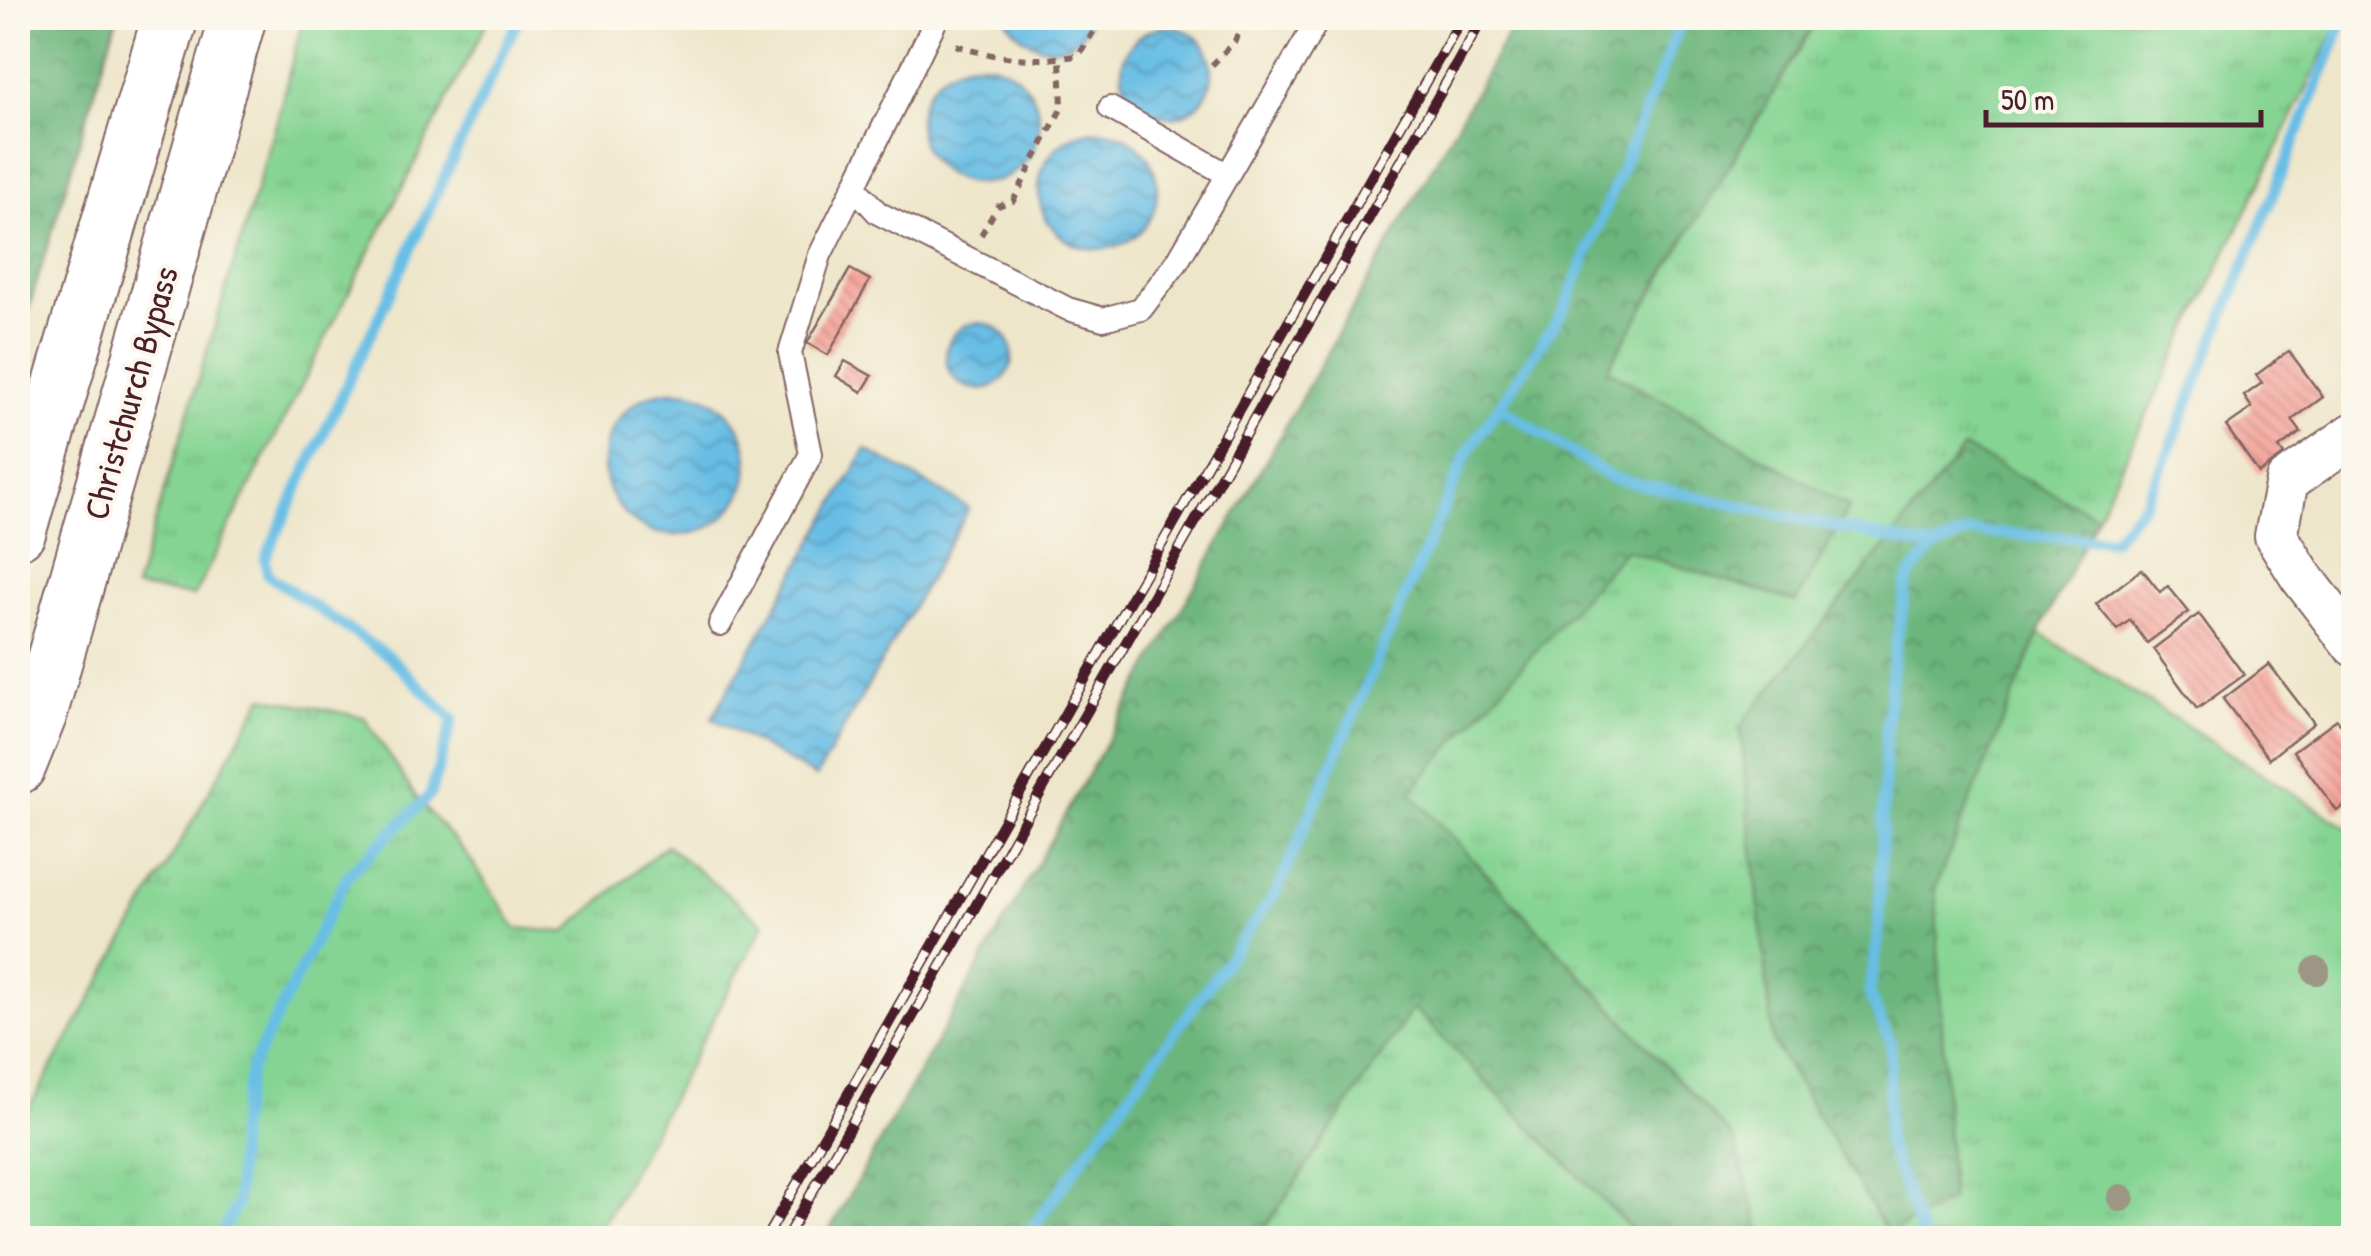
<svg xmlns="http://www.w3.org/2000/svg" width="2371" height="1256" font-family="'Patrick Hand',sans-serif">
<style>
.grass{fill:url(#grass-tufts);stroke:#687a5f;stroke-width:2.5}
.forest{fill:url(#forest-crowns);stroke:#5b6a54;stroke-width:2.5}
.water{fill:url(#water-waves);stroke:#596e88;stroke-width:2.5}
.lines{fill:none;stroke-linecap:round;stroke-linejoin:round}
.stream{stroke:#68bee5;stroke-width:11}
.building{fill:url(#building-back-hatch)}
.service-casing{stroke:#836563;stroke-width:26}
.minor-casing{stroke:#836563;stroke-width:46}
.primary-casing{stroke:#836563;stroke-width:59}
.path{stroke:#836563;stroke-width:6;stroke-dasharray:8 8;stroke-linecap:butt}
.service{stroke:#fff;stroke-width:22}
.minor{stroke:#fff;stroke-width:42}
.primary{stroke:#fff;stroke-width:55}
.rail-casing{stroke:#4a1f2b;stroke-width:11}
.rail{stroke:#fbf7ec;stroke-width:8;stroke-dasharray:22;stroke-linecap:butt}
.tree{fill:#9e9684}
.labels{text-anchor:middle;stroke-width:8;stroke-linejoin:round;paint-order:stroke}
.street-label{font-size:35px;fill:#4a1f2b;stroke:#fbf7ec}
</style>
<defs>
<pattern id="grass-tufts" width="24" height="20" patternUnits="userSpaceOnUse" patternTransform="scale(2.5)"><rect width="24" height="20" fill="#85d493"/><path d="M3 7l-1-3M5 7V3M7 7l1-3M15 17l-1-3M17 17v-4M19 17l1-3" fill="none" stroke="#74b67f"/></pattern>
<pattern id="forest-crowns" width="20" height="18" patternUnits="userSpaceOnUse" patternTransform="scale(2.5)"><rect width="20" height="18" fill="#6cb67d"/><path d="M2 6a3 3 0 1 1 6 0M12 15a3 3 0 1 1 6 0" fill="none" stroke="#5b9367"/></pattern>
<pattern id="water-waves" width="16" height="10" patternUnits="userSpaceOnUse" patternTransform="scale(2.5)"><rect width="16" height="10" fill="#68bee5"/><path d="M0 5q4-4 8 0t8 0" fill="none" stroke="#589aba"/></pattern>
<pattern id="building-back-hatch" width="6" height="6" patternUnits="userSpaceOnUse" patternTransform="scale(2.5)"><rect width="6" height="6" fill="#f4a097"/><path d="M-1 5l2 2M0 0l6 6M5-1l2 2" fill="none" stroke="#c8827b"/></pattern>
</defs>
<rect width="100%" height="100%" fill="#fbf7ec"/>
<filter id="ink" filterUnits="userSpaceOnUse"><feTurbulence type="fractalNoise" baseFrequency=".01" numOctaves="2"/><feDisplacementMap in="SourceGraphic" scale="20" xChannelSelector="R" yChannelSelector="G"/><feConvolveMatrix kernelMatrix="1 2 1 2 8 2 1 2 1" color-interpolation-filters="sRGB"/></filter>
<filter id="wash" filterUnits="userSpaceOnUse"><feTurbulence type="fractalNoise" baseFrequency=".0048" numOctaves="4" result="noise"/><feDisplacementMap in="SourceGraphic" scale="40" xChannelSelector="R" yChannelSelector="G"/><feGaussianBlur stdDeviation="2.25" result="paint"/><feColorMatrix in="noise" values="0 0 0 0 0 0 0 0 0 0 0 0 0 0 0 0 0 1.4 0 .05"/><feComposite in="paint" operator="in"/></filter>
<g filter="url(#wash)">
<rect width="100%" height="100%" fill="#eee6ca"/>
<!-- grass -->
<path class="grass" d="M303 18H489L194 596 135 588 275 128Z
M1818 18H2341L2097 516 1964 448 1740 728 1951 1200 1934 888 2039 633 2353 831V1238H1763L1733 1139 1410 792 1625 549 1796 602 1849 507 1607 369Z
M263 697 364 717 418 800 468 856 516 928 565 932 666 845 764 924 596 1238H18V1127Z
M1413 1008 1640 1238H1258Z"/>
<!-- forest -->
<path class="forest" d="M18 18H117L18 344Z
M1517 18H1818L1607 369 1849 507 1796 602 1625 550 1410 792 1734 1139 1763 1238H1640L1413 1008 1258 1238H825Z
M1964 448 2097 516 2039 633 1935 888 1951 1200 1888 1234 1773 1042 1740 727Z"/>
<!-- water -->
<path class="water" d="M1006 18H1091C1074 62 1027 54 1006 18Z
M1122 72a45 45 0 1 1 90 0a45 45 0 1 1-90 0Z
M919 123a60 60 0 1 1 120 0a60 60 0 1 1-120 0Z
M1039 190a59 59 0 1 1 118 0a59 59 0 1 1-118 0Z
M946 356a33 33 0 1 1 66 0a33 33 0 1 1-66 0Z
M604 463a72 72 0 1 1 144 0a72 72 0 1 1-144 0Z
M866 449 969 508 816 777 712 718Z"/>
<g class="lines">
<!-- stream -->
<path class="stream" d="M1499 406 1611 478 1934 548
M219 1238 237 1204 239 1126 251 1068 348 875 430 795 453 719 391 658 268 575 265 559 519 18
M1025 1238 1276 893 1468 452 1564 310 1683 18
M1923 1238 1887 1142 1891 1043 1869 994 1878 940 1886 731 1894 655 1908 578 1932 549 1969 532 2112 540 2144 504 2166 458 2345 18"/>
</g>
<g id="blocks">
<!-- building -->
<path class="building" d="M850 269 870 280 828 355 807 343Z
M2289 351 2323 397 2292 420 2301 432 2279 448 2284 455 2259 473 2226 426 2252 408 2244 396 2262 383 2256 375Z
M845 361 872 376 862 392 836 376Z
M2142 569 2160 592 2168 586 2189 612 2147 643 2130 620 2117 630 2096 604Z
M2199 614 2244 675 2197 709 2153 649Z
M2269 664 2314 723 2269 759 2223 699Z
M2337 719 2354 742V799L2337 811 2293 751Z"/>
</g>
</g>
<g filter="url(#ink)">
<use href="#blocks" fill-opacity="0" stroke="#836563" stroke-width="2.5"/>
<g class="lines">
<defs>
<path id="service" d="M937 18 854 187 878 213 1068 309 1103 319 1141 309 1177 262 1319 18
M1110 108 1228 175
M720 624 811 454 790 353 820 255 854 187"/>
<path id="minor" d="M2354 434 2287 481 2276 536 2301 576 2354 645"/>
<path id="primary" d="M18 531 170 18
M18 766 39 714 238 18"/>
</defs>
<!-- service casing -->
<use href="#service" class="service-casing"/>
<!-- minor casing -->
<use href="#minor" class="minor-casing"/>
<!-- primary casing -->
<use href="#primary" class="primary-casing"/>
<!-- path -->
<path class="path" d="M956 45C993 59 1041 63 1079 55L1102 18
M1212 65 1235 41 1243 18
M981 235 998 206 1013 201 1062 107 1060 59"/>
<!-- service -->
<use href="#service" class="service"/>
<!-- minor -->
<use href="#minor" class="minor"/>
<!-- primary -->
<use href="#primary" class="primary"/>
<defs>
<path id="rail" d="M766 1238 1462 18
M786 1238 1483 18"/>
</defs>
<!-- rail casing -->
<use href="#rail" class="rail-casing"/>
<!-- rail -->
<use href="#rail" class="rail"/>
</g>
<!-- trees -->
<g class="tree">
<circle cx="2316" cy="971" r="14"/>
<circle cx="2121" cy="1198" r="14"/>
</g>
</g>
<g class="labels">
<!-- street labels -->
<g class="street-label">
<text transform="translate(131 393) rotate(-74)" y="12">Christchurch Bypass</text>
</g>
</g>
<!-- margin -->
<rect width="2371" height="1256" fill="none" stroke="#fbf7ec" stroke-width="60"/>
<!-- scale -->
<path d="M1986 110v15h275v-15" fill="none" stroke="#4a1f2b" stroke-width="5"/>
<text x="2001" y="110" font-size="30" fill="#4a1f2b" stroke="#fbf7ec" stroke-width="8" paint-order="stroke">50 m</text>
</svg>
